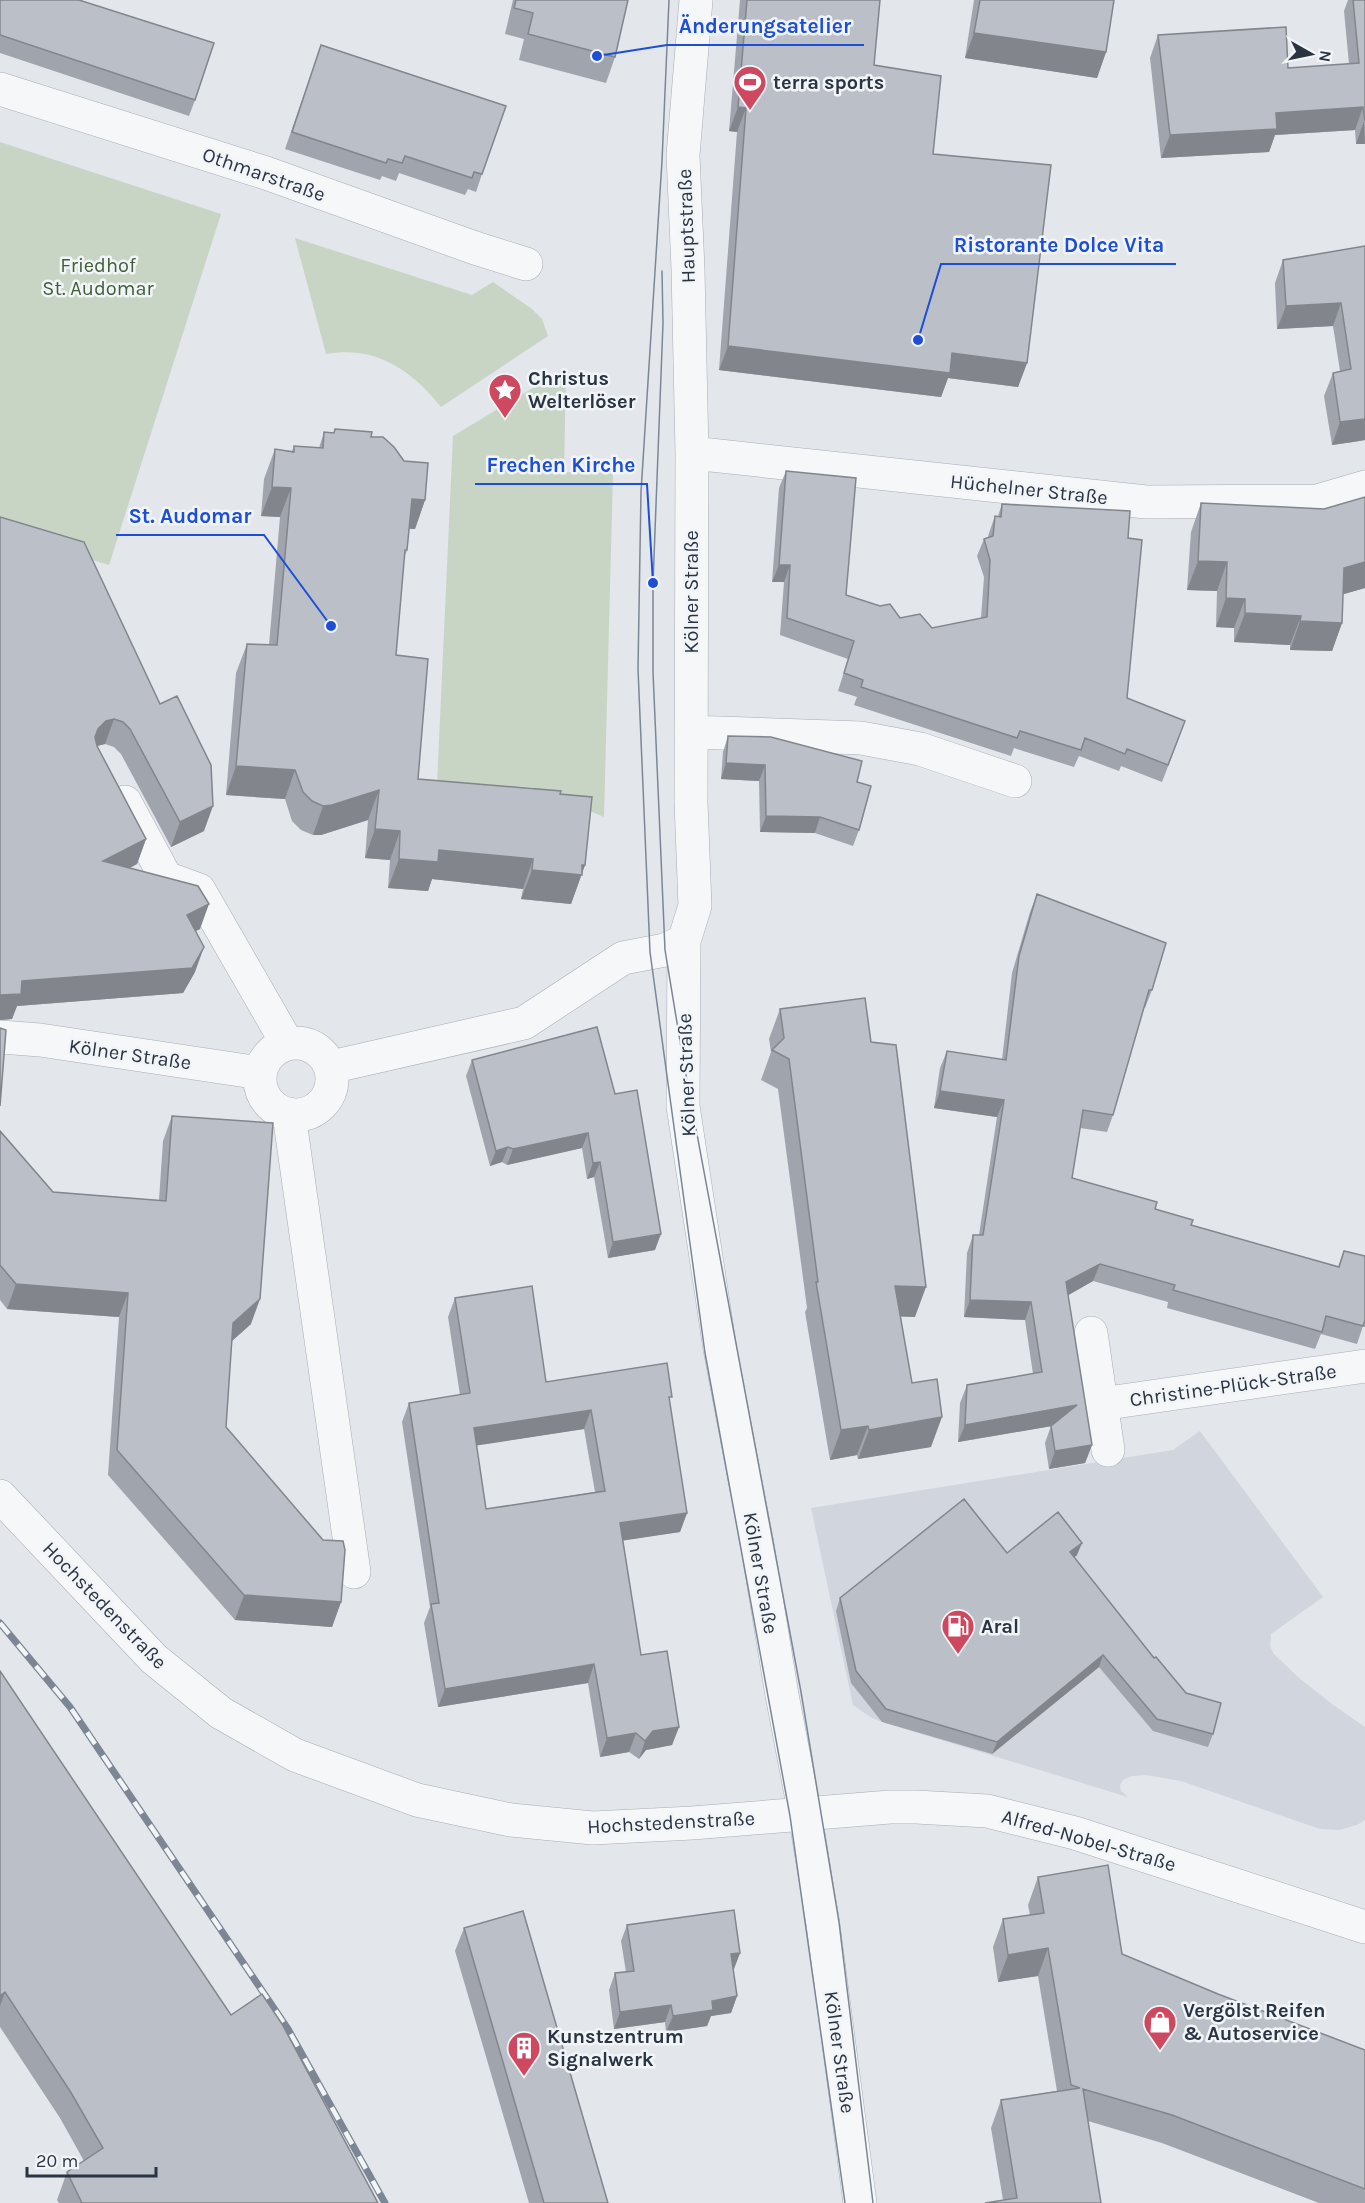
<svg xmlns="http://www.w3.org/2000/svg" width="1365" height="2203" font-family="Karla,sans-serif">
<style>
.built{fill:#d1d5dd}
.green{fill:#c8d5c4}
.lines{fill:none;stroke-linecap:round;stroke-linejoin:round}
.minor-casing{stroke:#a8adb5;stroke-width:34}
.tertiary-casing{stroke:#a8adb5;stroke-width:34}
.minor{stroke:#f5f7f9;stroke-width:33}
.tertiary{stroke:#f5f7f9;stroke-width:33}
.tram{stroke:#7c8694;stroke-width:1.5}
.rail-casing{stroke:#7c8694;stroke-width:7}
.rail{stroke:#f2f5f8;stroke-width:4.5;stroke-dasharray:14;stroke-linecap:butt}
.wall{fill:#a0a4ac;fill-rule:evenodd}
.shaded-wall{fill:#82868c}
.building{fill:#babfc8;stroke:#82868c;stroke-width:1.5;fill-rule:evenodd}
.labels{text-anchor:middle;stroke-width:5;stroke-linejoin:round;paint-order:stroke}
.poi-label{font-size:20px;font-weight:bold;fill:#2a3443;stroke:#f2f5f8;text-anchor:start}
.street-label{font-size:20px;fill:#2a3443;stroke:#f2f5f8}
.park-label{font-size:20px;fill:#405f38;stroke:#f2f5f8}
.leader{fill:none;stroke:#1d4ed8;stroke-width:2}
.callout-dot{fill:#1d4ed8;stroke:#f2f5f8;stroke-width:2}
.callout-label{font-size:21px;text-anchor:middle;font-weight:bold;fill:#1d4ed8;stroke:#f2f5f8;stroke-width:5;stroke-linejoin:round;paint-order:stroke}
</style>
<rect width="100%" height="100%" fill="#e3e6eb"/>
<!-- built -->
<path class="built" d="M1200 1431 1323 1597 1271 1634 1270 1646 1274 1654 1299 1678 1332 1704 1365 1727V1820L1357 1825 1339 1830 1320 1829 1181 1781 1146 1775 1132 1776 1123 1780 1120 1785 1121 1791 1128 1797 882 1722 870 1717 853 1705 811 1508 1173 1450Z"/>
<!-- green -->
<path class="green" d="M0 142 221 214 109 565 0 532Z
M295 238 472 295 493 282 532 309 542 319 548 336 441 407C412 370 375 345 326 354Z
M566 368 564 472 613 473 604 817 532 787 437 784 453 436Z"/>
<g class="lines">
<defs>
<path id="minor" d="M696 0 683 155 688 269 692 453 691 802 695 906 684 941 683 1106 720 1349 757 1543 782 1695 805 1815 823 1924 860 2203
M0 89 266 173 475 248 526 264
M692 453 1146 502 1317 501 1365 487
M691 732 861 738 920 749 1015 781
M125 802 166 878 199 890 287 1043
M0 1037 40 1040 260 1073
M260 1079a36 36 0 1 1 72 0a36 36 0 1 1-72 0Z
M331 1067 524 1023 623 958 665 950 684 941
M289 1114 354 1572
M1091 1333 1108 1450
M1101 1404 1365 1366"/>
<path id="tertiary" d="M0 1496 154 1659 221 1713 295 1755 417 1800 511 1820 593 1828 692 1823 890 1807H916L987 1811 1075 1833 1365 1927"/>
</defs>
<!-- minor casing -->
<use href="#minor" class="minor-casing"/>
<!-- tertiary casing -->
<use href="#tertiary" class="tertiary-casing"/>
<!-- minor -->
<use href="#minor" class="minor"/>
<!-- tertiary -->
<use href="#tertiary" class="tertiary"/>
<!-- tram -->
<path class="tram" d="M669 0 662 161 641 492 638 669 650 952 705 1353 790 1816 845 2203
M662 271 663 323 653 583V672L665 950 683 1059 801 1692 839 1922 873 2203"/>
<defs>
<path id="rail" d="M0 1623 70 1707 288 2029 385 2203"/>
</defs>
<!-- rail casing -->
<use href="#rail" class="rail-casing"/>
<!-- rail -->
<use href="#rail" class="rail"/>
</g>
<!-- wall -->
<path class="wall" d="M0 0 195 100 189 116 0 53Z
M513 0H628L615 57 606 83 519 60 524 39 505 34Z
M740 0H880L874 65 933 154 1027 363 1018 387 948 378 941 397 719 370 737 132 729 131Z
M974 0H1114L1106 52 1097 78 965 58Z
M1348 0H1365V144H1356L1355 130 1275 135 1269 152 1161 158 1150 58 1158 35 1288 68 1349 64 1344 11Z
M321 45 482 174 476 192 468 189 465 195 399 173 396 181 382 176 380 180 285 149Z
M1365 246V440L1353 442 1332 445 1324 396 1333 373 1340 371 1333 326 1277 329 1275 283 1283 260Z
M335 429 371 437 425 500 415 529H409L407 550 404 558 396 655 418 779 560 794 585 865 571 904 521 899 523 889 432 879 428 891 388 888 390 860 365 858 368 820 321 835H313L301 830 292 821 285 799 226 795 236 673 247 644 269 645 280 517 261 516 264 479 275 449 292 451 294 446 319 448 324 432 334 433Z
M786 471 846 595 900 618 932 628 981 618 984 577 977 556 984 539 988 537 989 533 995 516H998L1002 504 1128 538 1127 698 1179 738 1162 782 1121 766 1119 771 1079 756 1074 767 1014 748 1011 756 854 705 857 697 838 691 848 659 780 635 784 582H772L779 488Z
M1365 497V588L1343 594 1342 623 1332 651 1290 650V645L1234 642V628L1216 627 1217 591 1187 590 1191 532 1201 503 1324 509Z
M0 517 204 831 171 847 121 754 114 747 105 744 97 746 146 839 137 864 130 868 200 929 195 931V972L183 993 17 1006 12 1019 0 1020Z
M728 736 857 782 859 830 853 846 815 833 760 832 759 781 721 779 723 752Z
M1037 894 1152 990 1145 1008 1144 1007 1113 1115 1107 1132 1080 1128 1072 1178 1155 1209 1191 1225 1338 1267 1344 1251 1365 1256V1327L1363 1326 1357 1344 1321 1334 1315 1349 1167 1308 1168 1302 1093 1281 1068 1295 1092 1445 1085 1463 1049 1469 1045 1443 1051 1426 958 1442 960 1403 967 1385 1033 1374 1025 1320 964 1317 967 1253 973 1235H979L997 1117 934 1108 940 1068 947 1051 1002 1060 1012 973 1030 912Z
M780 1009 915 1317 900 1316 912 1383 931 1447 858 1459 857 1455 830 1460 805 1312 807 1308 778 1089 761 1080 771 1052 769 1039Z
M597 1027 655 1250 608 1258 594 1177 587 1179 582 1148 507 1165 502 1162 490 1166 466 1076 472 1060Z
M172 1116 251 1324 232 1341 226 1427 341 1602 332 1627 235 1620 108 1475 119 1317 7 1309 0 1300V1131L53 1192 159 1200 163 1141Z
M455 1298 546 1382 670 1403 687 1513 680 1532 623 1540 641 1655 679 1727 672 1745 646 1750 639 1759 629 1752 600 1757 588 1683 438 1707 424 1623 430 1607 402 1422 409 1403 460 1395 448 1317ZM584 1429 595 1492 486 1509 476 1445Z
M1007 1553 1077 1555 1074 1557 1213 1734 1208 1747 1153 1731 1099 1667 992 1754 882 1722 851 1683 836 1611 840 1598Z
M0 1671 231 2015 378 2203H59L57 2200 67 2172 84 2161 60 2118 0 2027Z
M1038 1877 1122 1954 1218 1994 1365 2050V2203H1319L1162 2143 1088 2121 1101 2203 1003 2200 991 2128 1001 2100 1057 2091 1038 1976 998 1982 993 1947 1003 1919 1030 1915 1028 1905Z
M627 1925 740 1953 733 1970 737 1996 731 2013 711 2016 707 2026 666 2032 665 2022 614 2029 609 1990 615 1973 626 1972 621 1941Z
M464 1928 608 2203H529L455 1951Z"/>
<!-- shaded-wall -->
<path class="shaded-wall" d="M974 33 1106 52 1097 78 965 58Z
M738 107 746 108 737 132 729 131Z
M1363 107 1355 130 1275 135 1269 152 1161 158 1170 135 1276 113Z
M1364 121 1365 144H1356Z
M1341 303 1333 326 1277 329 1286 306Z
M728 346 952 353 1027 363 1018 387 948 378 941 397 719 370Z
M1365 419V440L1353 442 1332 445 1340 422Z
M272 487 291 488 280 517 261 516Z
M412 499 425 500 415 529 402 528Z
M1198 561 1227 562 1217 591 1187 590Z
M1365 562V588L1334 597 1344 568Z
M779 565H790L784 582H772Z
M1226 598 1245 599 1234 628 1216 627Z
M1245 613 1301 616 1290 645 1234 642Z
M1300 621 1342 623 1332 651 1290 650Z
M114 719 105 744 97 746 89 754 98 729 106 721Z
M726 763 765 765 759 781 721 779Z
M236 766 295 770 285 799 226 795Z
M379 790 368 820 321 835H313L323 806Z
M213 806 204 831 171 847 180 822Z
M766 816 820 817 815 833 760 832Z
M375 829 400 831 390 860 365 858Z
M146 839 137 864 94 886 103 861Z
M439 850 533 859 523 889 432 879 428 891 388 888 399 859Z
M582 865H585L571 904 521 899 532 870Z
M209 904 200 929 178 940 187 915Z
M204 947 195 972 183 993 17 1006 12 1019 0 1020V996L22 981Z
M940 1091 1004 1100 997 1117 934 1108Z
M588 1133 582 1148 507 1165 513 1149Z
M508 1147 502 1162 490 1166 496 1151Z
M600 1162 594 1177 587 1179 593 1163Z
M661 1234 655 1250 608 1258 613 1242Z
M1100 1264 1093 1281 1060 1300 1066 1282Z
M16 1284 128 1293 119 1317 7 1309Z
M895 1286 926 1287 915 1317 884 1316Z
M260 1299 251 1324 224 1348 233 1323Z
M970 1300 1031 1302 1025 1320 964 1317Z
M1077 1405 1070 1423 958 1442 965 1425Z
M591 1410 584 1429 467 1447 474 1428Z
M942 1417 931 1447 858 1459 869 1430Z
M868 1426 857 1455 830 1460 841 1430Z
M1092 1445 1085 1463 1049 1469 1055 1451Z
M687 1513 680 1532 614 1542 620 1523Z
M1082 1543 1077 1555 1066 1565 1070 1552Z
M244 1595 341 1602 332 1627 235 1620Z
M1103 1655 1099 1667 992 1754 997 1742Z
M594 1664 588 1683 438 1707 445 1689Z
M679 1727 672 1745 646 1750 639 1759 645 1741 653 1731Z
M636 1733 629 1752 600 1757 607 1738Z
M1048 1948 1038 1976 998 1982 1008 1955Z
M740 1953 734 1969 725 1970 731 1954Z
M5 1992 0 2006V1996Z
M737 1996 731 2013 711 2016 707 2026 666 2032 673 2016 712 2001Z
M671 2005 665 2022 614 2029 620 2012Z"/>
<!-- building -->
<path class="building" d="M0 0H79L214 43 195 100 0 35Z
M516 0H628L615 57 528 34 533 13 514 8Z
M747 0H880L874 65 941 76 933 154 1051 165 1027 363 952 353 950 373 728 346 746 108 738 107Z
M980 0H1114L1106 52 974 33Z
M1353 0H1365V121L1363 107 1276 113 1277 129 1170 135 1158 35 1286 27 1288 68 1359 63Z
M321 45 506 106 482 174 474 172 472 178 405 156 402 163 388 159 386 163 292 132Z
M1365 246V419L1340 422 1333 373 1351 369 1341 303 1286 306 1283 260Z
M335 429 372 432 371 437H383L394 447 404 461 428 463 425 500 412 499 407 550H405L396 655 428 659 418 779 561 791 560 794 592 797 585 865H582V875L532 870 533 859 439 850 438 862 399 859 400 831 375 829 379 790 332 805 323 806 312 801 303 792 295 770 236 766 247 644 277 645 291 488 272 487 275 449 294 452V446L323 448 324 432 334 433Z
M786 471 856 478 846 595 880 606 890 604 900 618 920 614 932 628 987 617 990 560 984 539 993 536 995 516 1001 517 1002 504 1130 511 1128 538 1142 540 1127 698 1185 721 1168 765 1127 749 1125 754 1085 738 1081 750 1020 731 1017 738 861 687 863 680 844 673 854 641 787 618 790 565H779Z
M1365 497V562L1344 568 1342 623 1300 621 1301 616 1245 613V599L1226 598 1227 562 1198 561 1201 503 1324 509Z
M0 517 84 542 160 704 177 696 211 765 213 806 180 822 130 729 123 722 114 719 106 721 98 729 95 737 97 746 146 839 103 861 198 886 209 904 187 915 204 947 192 968 22 981 21 994 1 995 0 996Z
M728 736 771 737 862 761 857 782 871 786 859 830 820 817 766 816 765 765 726 763Z
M1037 894 1166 943 1152 990H1149L1113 1115 1083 1110 1072 1178 1157 1202 1155 1209 1193 1220 1191 1225 1339 1267 1344 1251 1365 1256V1320L1363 1326 1326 1316 1322 1332 1173 1290 1175 1285 1100 1264 1066 1282 1092 1445 1055 1451 1051 1426 1077 1405 965 1425 967 1385 1042 1372 1031 1302 970 1300 973 1235H983L1004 1100 940 1091 947 1051 1006 1060 1019 956Z
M865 998 871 1042 896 1045 926 1287 895 1286 912 1383 937 1379 942 1417 869 1430 868 1426 841 1430 816 1282H818L789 1059 772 1050 784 1038 780 1009Z
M597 1027 615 1094 637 1090 661 1234 613 1242 600 1162 593 1163 588 1133 513 1149 508 1147 496 1151 472 1060Z
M0 1028 6 1030 0 1106Z
M172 1116 273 1123 260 1299 233 1323 226 1427 323 1540 343 1541 345 1550 341 1602 244 1595 117 1450 128 1293 16 1284 0 1265V1131L53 1192 166 1201Z
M532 1286 546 1382 667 1363 672 1397H669L687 1513 620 1523 641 1655 667 1651 679 1727 653 1731 645 1741 636 1733 607 1738 594 1664 445 1689 431 1604 439 1603 409 1403 470 1393 455 1298ZM591 1410 605 1491 486 1509 474 1428Z
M964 1499 1007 1553 1058 1512 1082 1543 1070 1552 1154 1658 1156 1657 1186 1693 1221 1703 1213 1734 1157 1719 1103 1655 997 1742 886 1709 856 1671 840 1598Z
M0 1671 231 2015 262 1994 282 2024 378 2203H82L67 2172 103 2148 70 2091 5 1992 0 1996Z
M1108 1865 1122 1954 1218 1994 1365 2050V2189L1172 2115 1083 2089 1101 2203H985L1017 2198 1001 2100 1080 2088 1071 2085 1048 1948 1008 1955 1003 1919 1044 1913 1038 1877Z
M734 1910 740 1953 731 1954 737 1996 712 2001 713 2010 673 2016 671 2005 620 2012 615 1973 634 1971 627 1925Z
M523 1911 608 2203H544L464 1928Z"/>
<!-- icons -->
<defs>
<symbol id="stadium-pin" viewBox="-11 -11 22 30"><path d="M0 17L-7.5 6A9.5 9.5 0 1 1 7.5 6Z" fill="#ce495f" stroke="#f2f5f8"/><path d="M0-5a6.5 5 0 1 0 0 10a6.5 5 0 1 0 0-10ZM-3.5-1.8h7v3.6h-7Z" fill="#fff"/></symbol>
<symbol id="sight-pin" viewBox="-11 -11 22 30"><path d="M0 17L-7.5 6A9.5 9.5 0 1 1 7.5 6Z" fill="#ce495f" stroke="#f2f5f8"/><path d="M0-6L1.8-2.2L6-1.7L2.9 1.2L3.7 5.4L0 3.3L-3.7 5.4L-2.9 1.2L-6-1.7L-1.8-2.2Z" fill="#fff"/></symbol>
<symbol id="fuel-pin" viewBox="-11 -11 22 30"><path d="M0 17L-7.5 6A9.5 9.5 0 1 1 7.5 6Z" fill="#ce495f" stroke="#f2f5f8"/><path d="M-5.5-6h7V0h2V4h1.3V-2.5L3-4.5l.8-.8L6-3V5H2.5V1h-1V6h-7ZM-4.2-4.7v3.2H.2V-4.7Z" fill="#fff"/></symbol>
<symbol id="shop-pin" viewBox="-11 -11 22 30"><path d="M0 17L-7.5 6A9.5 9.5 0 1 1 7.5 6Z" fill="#ce495f" stroke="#f2f5f8"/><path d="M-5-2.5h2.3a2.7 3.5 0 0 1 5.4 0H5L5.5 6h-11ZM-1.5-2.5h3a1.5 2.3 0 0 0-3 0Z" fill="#fff"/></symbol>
<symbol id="building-pin" viewBox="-11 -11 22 30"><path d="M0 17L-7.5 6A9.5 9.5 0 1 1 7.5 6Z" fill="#ce495f" stroke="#f2f5f8"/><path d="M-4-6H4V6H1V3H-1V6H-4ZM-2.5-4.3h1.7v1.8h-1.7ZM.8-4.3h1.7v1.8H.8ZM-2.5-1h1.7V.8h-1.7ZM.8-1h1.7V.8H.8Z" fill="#fff"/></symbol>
</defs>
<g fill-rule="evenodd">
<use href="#stadium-pin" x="731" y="63" width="38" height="52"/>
<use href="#sight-pin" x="486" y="371" width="38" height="52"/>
<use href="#fuel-pin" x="939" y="1607" width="38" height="52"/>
<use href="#shop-pin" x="1141" y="2003" width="38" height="52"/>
<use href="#building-pin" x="505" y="2029" width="38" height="52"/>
</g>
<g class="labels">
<!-- poi labels -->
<g class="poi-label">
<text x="773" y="89">terra sports</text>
<text x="528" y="385">Christus<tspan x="528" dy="23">Welterlöser</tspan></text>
<text x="981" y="1633">Aral</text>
<text x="1183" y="2017">Vergölst Reifen<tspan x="1183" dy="23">&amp; Autoservice</tspan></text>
<text x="547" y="2043">Kunstzentrum<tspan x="547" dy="23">Signalwerk</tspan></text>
</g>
<!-- street labels -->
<g class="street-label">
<text transform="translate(264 174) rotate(19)" y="7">Othmarstraße</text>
<text transform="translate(686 226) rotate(-92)" y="7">Hauptstraße</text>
<text transform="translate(1029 489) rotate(6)" y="7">Hüchelner Straße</text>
<text transform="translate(691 592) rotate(-90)" y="7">Kölner Straße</text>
<text transform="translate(130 1054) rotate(8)" y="7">Kölner Straße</text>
<text transform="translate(686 1075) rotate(-92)" y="7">Kölner Straße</text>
<text transform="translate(1233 1385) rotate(-8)" y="7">Christine-Plück-Straße</text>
<text transform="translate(761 1573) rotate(80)" y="7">Kölner Straße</text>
<text transform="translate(105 1605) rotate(46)" y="7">Hochstedenstraße</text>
<text transform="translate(671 1822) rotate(-3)" y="7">Hochstedenstraße</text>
<text transform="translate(1089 1840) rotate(16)" y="7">Alfred-Nobel-Straße</text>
<text transform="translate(840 2052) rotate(82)" y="7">Kölner Straße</text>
</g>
<!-- park labels -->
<g class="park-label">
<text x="98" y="272">Friedhof<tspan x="98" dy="23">St. Audomar</tspan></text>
</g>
</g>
<!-- callouts -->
<path class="leader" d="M597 56L667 45H864M918 340L941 264H1176M653 583L647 484H475M331 626L264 535H116"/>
<g class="callout-dot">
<circle cx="597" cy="56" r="6"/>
<circle cx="918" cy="340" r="6"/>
<circle cx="653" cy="583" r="6"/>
<circle cx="331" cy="626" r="6"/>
</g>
<g class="callout-label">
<text x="765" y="33">Änderungsatelier</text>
<text x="1059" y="252">Ristorante Dolce Vita</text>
<text x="561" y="472">Frechen Kirche</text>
<text x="190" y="523">St. Audomar</text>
</g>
<!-- north arrow -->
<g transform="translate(1311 54) rotate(99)" stroke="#f2f5f8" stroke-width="4.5" paint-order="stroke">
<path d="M0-4.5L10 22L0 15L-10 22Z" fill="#2a3443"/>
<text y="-9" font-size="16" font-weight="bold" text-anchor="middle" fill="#2a3443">N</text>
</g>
<!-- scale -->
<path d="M27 2167v9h129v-9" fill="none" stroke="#2a3443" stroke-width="3"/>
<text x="36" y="2167" font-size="18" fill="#2a3443" stroke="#f2f5f8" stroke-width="4.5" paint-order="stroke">20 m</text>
</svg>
